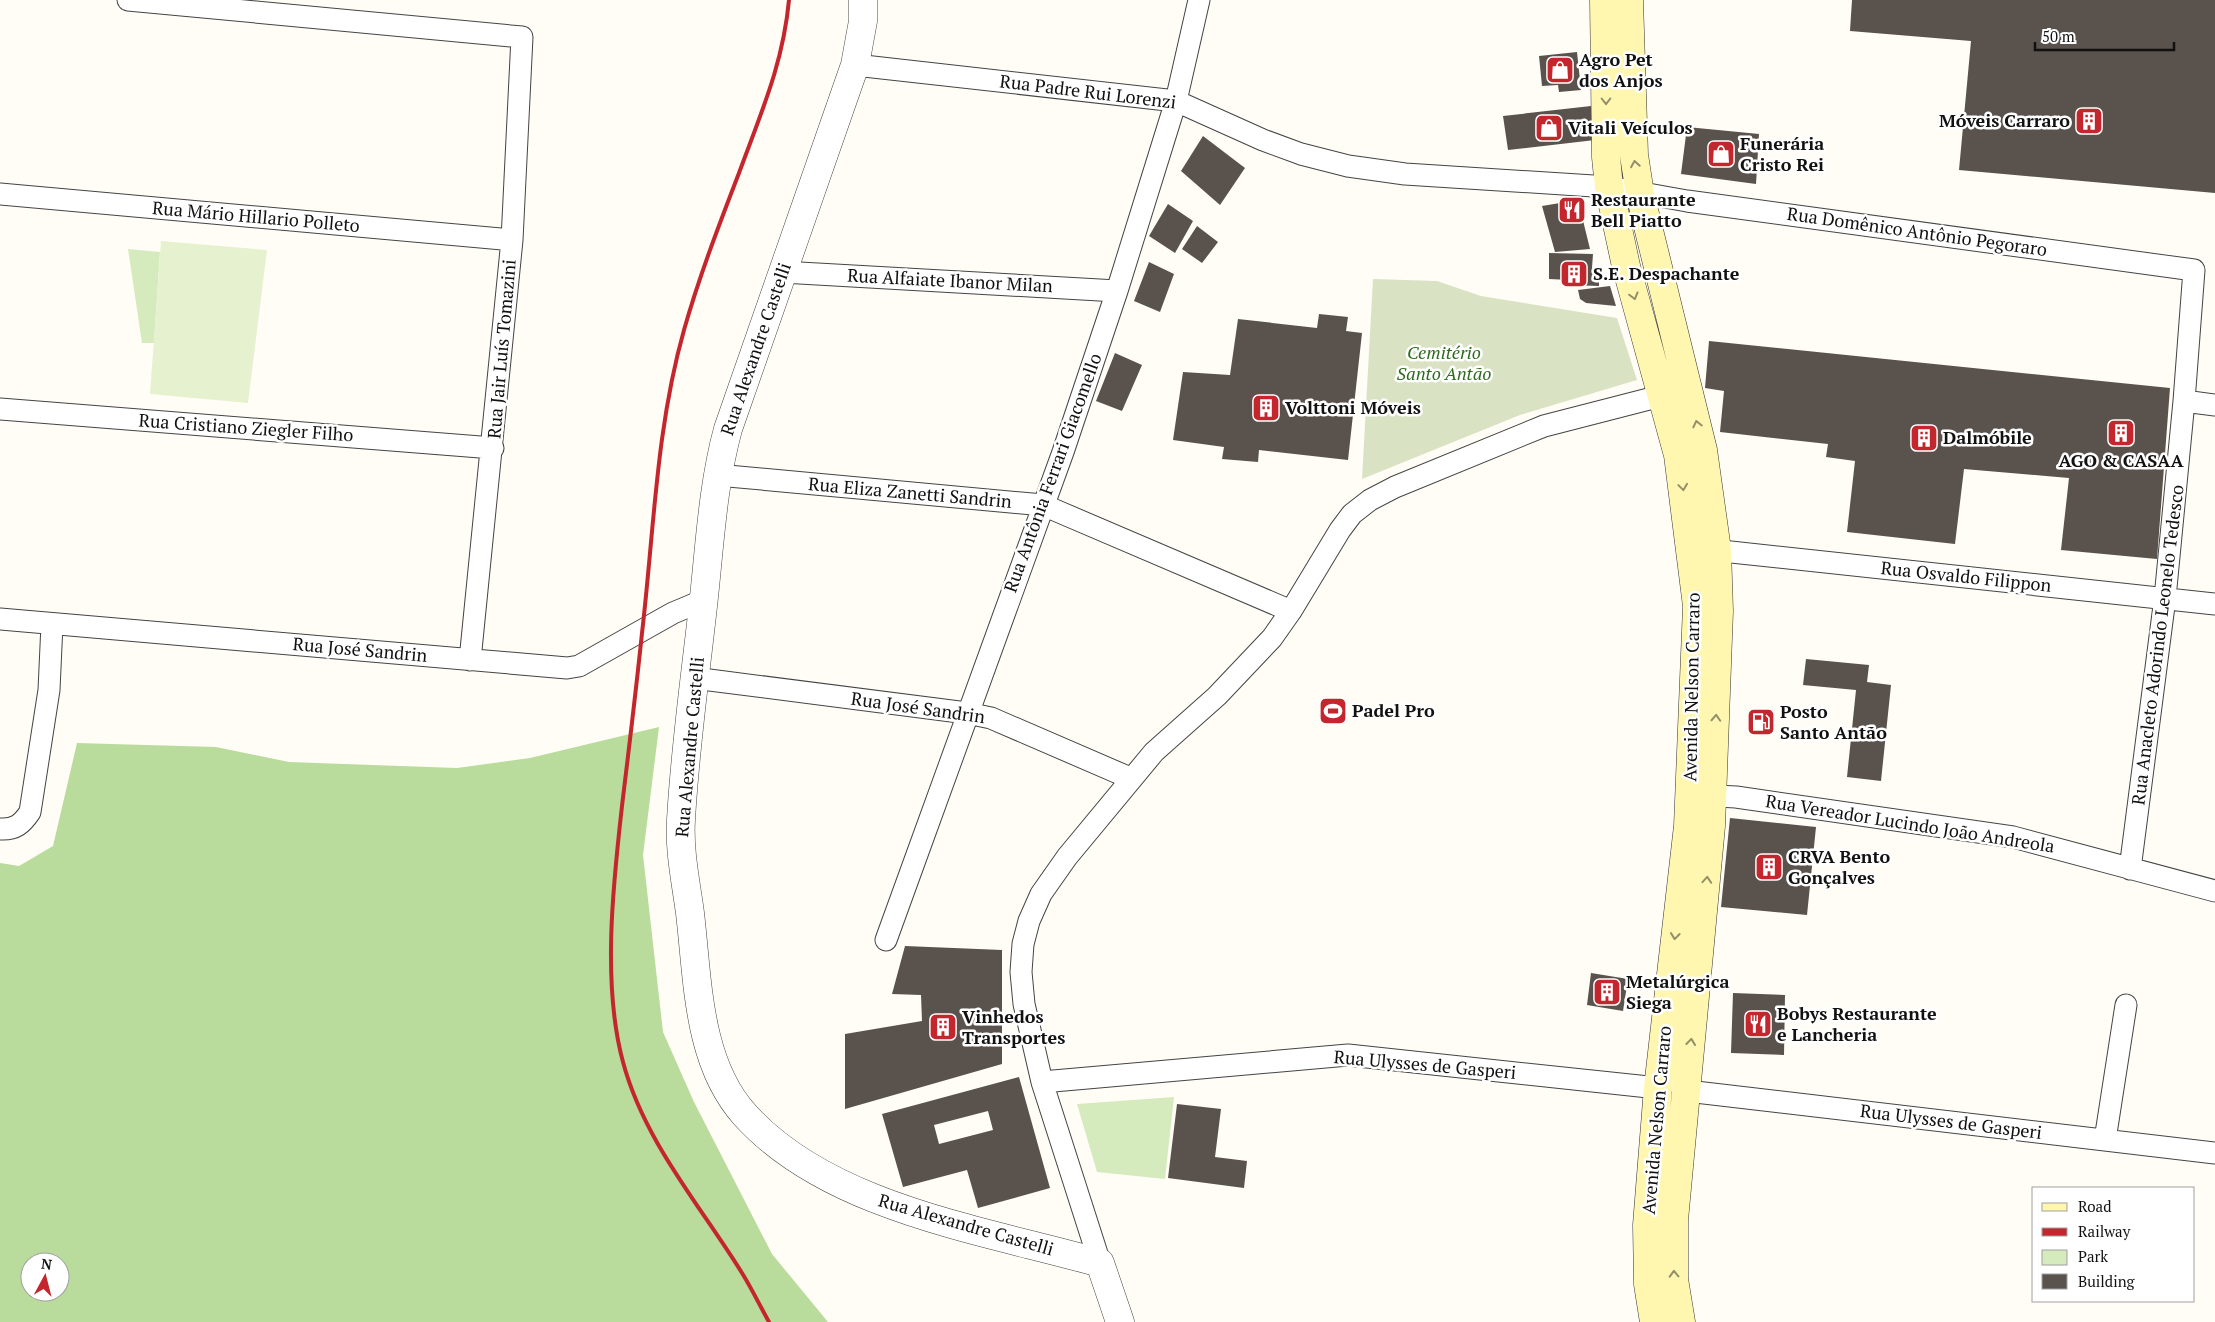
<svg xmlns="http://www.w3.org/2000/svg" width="2215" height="1322" font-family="'PT Serif',serif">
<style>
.green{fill:#d5ebbd}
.forest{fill:#b9dc9c;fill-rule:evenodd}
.cemetery{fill:#d9e3c4}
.pitch{fill:#e6f2cf}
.building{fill:#5a524d;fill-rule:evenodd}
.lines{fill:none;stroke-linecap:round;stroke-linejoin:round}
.minor-casing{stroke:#444;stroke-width:23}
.tertiary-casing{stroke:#444;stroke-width:29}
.secondary-casing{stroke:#333;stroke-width:29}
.minor{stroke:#fff;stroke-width:21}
.tertiary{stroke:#fff;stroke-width:28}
.secondary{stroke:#fff6b0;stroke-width:28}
.rail{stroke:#c4262e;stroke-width:4}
.oneway{stroke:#948f68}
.labels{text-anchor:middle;stroke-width:5;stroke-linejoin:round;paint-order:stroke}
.poi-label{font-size:18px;font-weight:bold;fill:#111;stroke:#fff;text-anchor:start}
.street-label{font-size:18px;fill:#111;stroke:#fff}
.park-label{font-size:18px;font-style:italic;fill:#2f6b1f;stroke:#fff}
</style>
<rect width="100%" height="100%" fill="#fffdf5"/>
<!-- green -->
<path class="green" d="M128 249 160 252 154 343H142Z
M1174 1097 1165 1179 1097 1172 1077 1104Z"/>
<!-- forest -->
<path class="forest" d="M659 727 643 855 663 1032 694 1102 772 1254 828 1322H0V863L19 866 53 846 77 743 216 747 289 762 457 768 530 758ZM30 1262H60V1292H30Z"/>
<!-- cemetery -->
<path class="cemetery" d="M1373 279 1437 281 1481 296 1617 318 1637 380 1520 415 1362 479Z"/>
<!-- pitch -->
<path class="pitch" d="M161 241 267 250 248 403 150 394Z"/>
<!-- building -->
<path class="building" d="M1852 0H2215V193L1959 170 1971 41 1850 31Z
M1577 52 1581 90 1559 92 1558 85 1542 86 1539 56Z
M1591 106 1595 140 1508 150 1503 116Z
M1687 127 1759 134 1756 184 1681 174Z
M1203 136 1245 168 1220 205 1181 171Z
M1578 200 1590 249 1555 252 1542 206Z
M1168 204 1193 221 1175 253 1149 236Z
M1197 226 1218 242 1202 263 1182 249Z
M1549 253 1593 254 1592 268 1599 269V286L1569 285V280L1549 279Z
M1149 262 1174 274 1160 312 1134 301Z
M1610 286 1616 306 1586 303 1580 299 1578 290Z
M1319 314 1348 317 1346 331 1362 333 1348 460 1259 450 1258 462 1222 459 1224 447 1173 440 1183 372 1230 375 1238 319 1317 328Z
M1709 341 2170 388 2157 559 2061 550 2069 478 2046 476 1964 469 1955 544 1847 532 1855 461 1826 457 1828 444 1720 432 1724 391 1705 388Z
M1115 353 1142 365 1122 411 1096 401Z
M1806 659 1869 665 1867 682 1891 685 1881 781 1847 777 1856 690 1803 685Z
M1730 818 1816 827 1807 915 1721 907Z
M905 946 1002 950V1064L845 1109V1034L922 1021 921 995 892 994Z
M1591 973 1628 979 1623 1011 1587 1005Z
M1733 993 1785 995 1784 1055 1731 1053Z
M1019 1077 1050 1188 978 1208 967 1170 903 1187 882 1114ZM988 1111 993 1130 939 1144 934 1125Z
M1177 1104 1221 1109 1215 1157 1247 1161 1244 1188 1168 1178Z"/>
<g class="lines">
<defs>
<path id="minor" d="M128 0 522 37 512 240 470 660
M855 65 1176 101 1263 140 1301 154 1348 166 1405 174 1609 187 1687 201 2194 270 2184 401 2165 598 2130 869
M0 194 512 240
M782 272 1117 291
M2184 401 2215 405
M0 409 493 448
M717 475 1043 505 1291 611
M1703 549 2215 604
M0 619 567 668 579 666 673 613 704 600
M694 678 967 713 991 718 1130 778
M1698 795 1736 797 2013 837 2215 891
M0 829C15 830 22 824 30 812L49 690 52 624
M886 940 1063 452 1117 291 1176 101 1199 0
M1042 1082 1348 1055 1658 1088 1668 1081 1677 1079 1687 1091 2215 1153
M2105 1140 2126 1005
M1100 1263 1042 1082 1024 1004 1021 972 1023 944 1029 921 1041 894 1067 857 1154 752 1217 696 1272 638 1291 611 1340 530 1352 514 1370 500 1395 487 1544 426 1676 392"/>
<path id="tertiary" d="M863 0V21L855 65 728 429C713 484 710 541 704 597 696 671 685 746 681 820 679 851 686 883 690 913 698 980 697 1062 745 1115 829 1208 984 1230 1100 1263L1120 1322"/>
<path id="secondary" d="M1604 0 1606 157 1609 187 1626 266 1678 455 1697 606 1688 826 1658 1088 1647 1225 1648 1284 1654 1322
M1629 0 1634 155 1640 194 1703 450 1717 550 1719 611 1711 826 1674 1220V1279L1681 1322"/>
</defs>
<!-- minor casing -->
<use href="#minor" class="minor-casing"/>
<!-- tertiary casing -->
<use href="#tertiary" class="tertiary-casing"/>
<!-- secondary casing -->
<use href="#secondary" class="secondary-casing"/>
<!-- minor -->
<use href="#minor" class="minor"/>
<!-- tertiary -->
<use href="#tertiary" class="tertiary"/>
<!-- secondary -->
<use href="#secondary" class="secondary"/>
<!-- rail -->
<path class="rail" d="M769 1322C760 1306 752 1289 742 1273 700 1205 644 1141 623 1062 602 985 613 885 622 806 629 748 636 691 642 633 654 531 656 429 684 330 699 277 719 225 739 173 761 113 783 64 789 0"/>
</g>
<!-- one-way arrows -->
<defs><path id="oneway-chevron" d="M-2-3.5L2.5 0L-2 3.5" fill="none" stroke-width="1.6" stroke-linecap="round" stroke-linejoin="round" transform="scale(1.25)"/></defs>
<g class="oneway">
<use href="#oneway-chevron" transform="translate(1606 101) rotate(90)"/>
<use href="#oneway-chevron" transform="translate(1635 164) rotate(-99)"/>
<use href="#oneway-chevron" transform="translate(1634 296) rotate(75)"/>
<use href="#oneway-chevron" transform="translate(1697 424) rotate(-103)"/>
<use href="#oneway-chevron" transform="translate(1683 487) rotate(82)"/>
<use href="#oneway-chevron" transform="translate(1716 718) rotate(-87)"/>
<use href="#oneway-chevron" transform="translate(1707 880) rotate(-86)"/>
<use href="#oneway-chevron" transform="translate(1675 936) rotate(96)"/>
<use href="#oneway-chevron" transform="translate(1691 1042) rotate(-84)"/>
<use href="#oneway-chevron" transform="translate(1674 1274) rotate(-92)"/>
</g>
<!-- icons -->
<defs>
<symbol id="shop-square" viewBox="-11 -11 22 22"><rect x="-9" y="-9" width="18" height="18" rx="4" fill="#c4262e" stroke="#fff"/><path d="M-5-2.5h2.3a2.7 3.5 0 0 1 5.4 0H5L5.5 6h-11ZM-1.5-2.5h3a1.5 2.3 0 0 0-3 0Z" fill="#fff"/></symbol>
<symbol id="building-square" viewBox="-11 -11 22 22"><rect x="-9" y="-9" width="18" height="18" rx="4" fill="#c4262e" stroke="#fff"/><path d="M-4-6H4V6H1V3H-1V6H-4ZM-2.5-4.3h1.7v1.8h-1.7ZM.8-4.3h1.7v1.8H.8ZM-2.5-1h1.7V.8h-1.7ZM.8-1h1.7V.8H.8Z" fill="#fff"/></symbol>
<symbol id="restaurant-square" viewBox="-11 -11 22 22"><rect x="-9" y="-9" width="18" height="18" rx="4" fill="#c4262e" stroke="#fff"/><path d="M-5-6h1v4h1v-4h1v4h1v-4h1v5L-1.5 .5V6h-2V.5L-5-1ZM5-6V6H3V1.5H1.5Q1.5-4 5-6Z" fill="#fff"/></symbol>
<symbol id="stadium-square" viewBox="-11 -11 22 22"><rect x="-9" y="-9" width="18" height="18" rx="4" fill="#c4262e" stroke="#fff"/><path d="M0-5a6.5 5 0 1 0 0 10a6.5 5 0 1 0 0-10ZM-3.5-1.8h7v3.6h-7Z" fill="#fff"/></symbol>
<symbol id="fuel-square" viewBox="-11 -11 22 22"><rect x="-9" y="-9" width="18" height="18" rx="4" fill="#c4262e" stroke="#fff"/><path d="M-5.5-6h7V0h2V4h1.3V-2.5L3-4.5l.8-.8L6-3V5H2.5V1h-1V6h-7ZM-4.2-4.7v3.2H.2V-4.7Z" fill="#fff"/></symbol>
</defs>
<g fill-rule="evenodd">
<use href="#shop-square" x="1544" y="54" width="32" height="32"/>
<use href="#building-square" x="2073" y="105" width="32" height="32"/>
<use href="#shop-square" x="1533" y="112" width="32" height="32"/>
<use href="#shop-square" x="1705" y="138" width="32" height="32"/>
<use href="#restaurant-square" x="1556" y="194" width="32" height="32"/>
<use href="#building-square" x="1558" y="258" width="32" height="32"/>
<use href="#building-square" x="1250" y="392" width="32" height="32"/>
<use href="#building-square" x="2105" y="417" width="32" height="32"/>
<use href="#building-square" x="1908" y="422" width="32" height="32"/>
<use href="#stadium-square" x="1317" y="695" width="32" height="32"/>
<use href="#fuel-square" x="1745" y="706" width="32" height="32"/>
<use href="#building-square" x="1753" y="851" width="32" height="32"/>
<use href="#building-square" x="1591" y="976" width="32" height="32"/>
<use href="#restaurant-square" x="1742" y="1008" width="32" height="32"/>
<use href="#building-square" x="927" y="1011" width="32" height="32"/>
</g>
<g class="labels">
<!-- poi labels -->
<g class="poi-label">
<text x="1579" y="66">Agro Pet<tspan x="1579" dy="21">dos Anjos</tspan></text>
<text x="2070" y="127" text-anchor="end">Móveis Carraro</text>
<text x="1568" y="134">Vitali Veículos</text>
<text x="1740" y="150">Funerária<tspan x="1740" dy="21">Cristo Rei</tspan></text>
<text x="1591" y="206">Restaurante<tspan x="1591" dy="21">Bell Piatto</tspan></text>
<text x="1593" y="280">S.E. Despachante</text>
<text x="1285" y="414">Volttoni Móveis</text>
<text x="1943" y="444">Dalmóbile</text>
<text x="2121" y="467" text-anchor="middle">AGO &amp; CASAA</text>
<text x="1352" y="717">Padel Pro</text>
<text x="1780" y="718">Posto<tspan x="1780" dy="21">Santo Antão</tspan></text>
<text x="1788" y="863">CRVA Bento<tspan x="1788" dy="21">Gonçalves</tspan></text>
<text x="1626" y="988">Metalúrgica<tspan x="1626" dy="21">Siega</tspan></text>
<text x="1777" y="1020">Bobys Restaurante<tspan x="1777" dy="21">e Lancheria</tspan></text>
<text x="962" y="1023">Vinhedos<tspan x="962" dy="21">Transportes</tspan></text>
</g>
<!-- street labels -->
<g class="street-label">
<text transform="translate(1088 92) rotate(7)" y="6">Rua Padre Rui Lorenzi</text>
<text transform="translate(256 217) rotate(5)" y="6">Rua Mário Hillario Polleto</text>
<text transform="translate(1917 232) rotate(8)" y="6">Rua Domênico Antônio Pegoraro</text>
<text transform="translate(950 281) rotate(3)" y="6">Rua Alfaiate Ibanor Milan</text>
<text transform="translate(502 349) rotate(-85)" y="6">Rua Jair Luís Tomazini</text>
<text transform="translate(756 349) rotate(-71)" y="6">Rua Alexandre Castelli</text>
<text transform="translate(246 428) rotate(4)" y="6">Rua Cristiano Ziegler Filho</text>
<text transform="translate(1053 473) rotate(-70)" y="6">Rua Antônia Ferrari Giacomello</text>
<text transform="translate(910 493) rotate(5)" y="6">Rua Eliza Zanetti Sandrin</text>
<text transform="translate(1966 577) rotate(6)" y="6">Rua Osvaldo Filippon</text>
<text transform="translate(2158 645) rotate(-83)" y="6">Rua Anacleto Adorindo Leonelo Tedesco</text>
<text transform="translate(360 650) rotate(5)" y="6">Rua José Sandrin</text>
<text transform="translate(1692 687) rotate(-89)" y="6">Avenida Nelson Carraro</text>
<text transform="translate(918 708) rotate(8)" y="6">Rua José Sandrin</text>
<text transform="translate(690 747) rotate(-85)" y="6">Rua Alexandre Castelli</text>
<text transform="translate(1910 824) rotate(9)" y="6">Rua Vereador Lucindo João Andreola</text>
<text transform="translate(1425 1065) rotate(5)" y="6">Rua Ulysses de Gasperi</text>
<text transform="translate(1657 1120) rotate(-85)" y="6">Avenida Nelson Carraro</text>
<text transform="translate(1951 1122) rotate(7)" y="6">Rua Ulysses de Gasperi</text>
<text transform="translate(966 1225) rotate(16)" y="6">Rua Alexandre Castelli</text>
</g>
<!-- park labels -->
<g class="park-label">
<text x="1444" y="359">Cemitério<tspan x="1444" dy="21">Santo Antão</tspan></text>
</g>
</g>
<!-- legend -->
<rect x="2032" y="1187" width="162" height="115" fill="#ffffff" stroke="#a0a0a0"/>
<rect x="2042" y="1203" width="25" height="8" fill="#fff6b0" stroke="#a0a0a0"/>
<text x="2078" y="1212" font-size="15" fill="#111111">Road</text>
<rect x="2042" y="1228" width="25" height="8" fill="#c4262e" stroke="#a0a0a0"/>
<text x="2078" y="1237" font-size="15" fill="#111111">Railway</text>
<rect x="2042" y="1250" width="25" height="15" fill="#d5ebbd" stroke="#a0a0a0"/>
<text x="2078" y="1262" font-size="15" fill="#111111">Park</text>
<rect x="2042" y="1274" width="25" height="15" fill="#5a524d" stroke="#a0a0a0"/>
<text x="2078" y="1287" font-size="15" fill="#111111">Building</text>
<!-- north arrow -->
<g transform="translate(45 1277) rotate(7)"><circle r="24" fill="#ffffff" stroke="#a0a0a0"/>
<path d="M0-4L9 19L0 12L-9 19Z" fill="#c4262e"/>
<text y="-8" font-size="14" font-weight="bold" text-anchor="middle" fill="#111111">N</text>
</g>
<!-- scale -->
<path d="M2035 42v8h139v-8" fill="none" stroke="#111111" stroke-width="2.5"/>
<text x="2042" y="42" font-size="15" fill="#111111" stroke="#ffffff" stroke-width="4" paint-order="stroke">50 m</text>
</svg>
